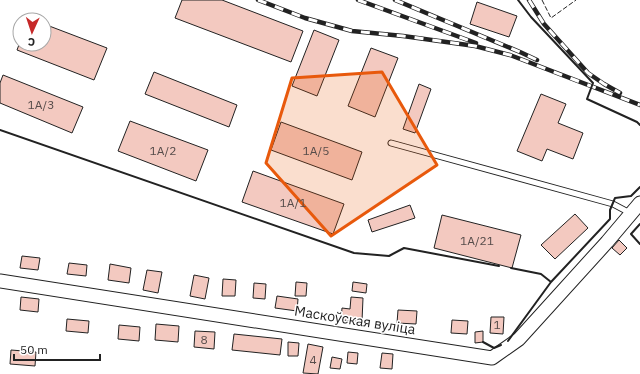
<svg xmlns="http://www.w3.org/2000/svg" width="640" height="374" font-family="'IBM Plex Sans',sans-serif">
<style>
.building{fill:#f3c9c0;stroke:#222}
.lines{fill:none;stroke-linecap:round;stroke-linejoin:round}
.service-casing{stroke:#222;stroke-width:7}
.tertiary-casing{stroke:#222;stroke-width:15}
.service{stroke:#fff;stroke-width:5}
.tertiary{stroke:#fff;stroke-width:13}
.rail-casing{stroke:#222;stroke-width:4.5}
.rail{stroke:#fff;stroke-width:3;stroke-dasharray:9;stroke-linecap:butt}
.fence{stroke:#222;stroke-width:1;stroke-dasharray:5 2;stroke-linecap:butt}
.wall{stroke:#222;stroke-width:2}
.marked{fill:#e8590c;fill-opacity:0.2;stroke:#e8590c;stroke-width:3;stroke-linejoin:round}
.labels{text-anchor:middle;stroke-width:3;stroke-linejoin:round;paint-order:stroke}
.number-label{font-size:12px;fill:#564c4a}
.street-label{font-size:14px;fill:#222;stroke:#fff}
</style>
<rect width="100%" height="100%" fill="#fff"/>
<!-- building -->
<path class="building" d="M182 0H222L303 31 291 62 175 18Z
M477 2 517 16 509 37 470 24Z
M44 24 107 48 94 80 17 50 20 42V44H44Z
M314 30 339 40 317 96 292 86Z
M371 48 398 58 375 117 348 106Z
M154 72 237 105 229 127 145 94Z
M3 75 83 107 72 133 0 103V83Z
M419 84 431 89 415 133 403 129Z
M541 94 566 104 558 123 583 133 573 159 547 149 542 161 517 151Z
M130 121 208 150 196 181 118 151Z
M281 122 362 152 352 180 271 150Z
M253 171 344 204 333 234 242 202Z
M410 205 415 218 372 232 368 220Z
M575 214 588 228 555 259 541 245Z
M442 215 521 235 512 268 434 248Z
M619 240 627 248 620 255 612 248Z
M22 256 40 258 38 270 20 268Z
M69 263 87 265 86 276 67 274Z
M110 264 131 268 129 283 108 280Z
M147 270 162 272 158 293 143 290Z
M194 275 209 278 205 299 190 296Z
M223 279 236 280 235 296H222Z
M296 282 307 283 306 296H295Z
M353 282 367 284 366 293 352 291Z
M254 283 266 284 265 299 253 298Z
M277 296 298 299 297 311 275 308Z
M21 297 39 299 38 312 20 310Z
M351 297 363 298 362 321 341 320 342 308 350 309Z
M398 310 417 311 416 324 397 323Z
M491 317H504L503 334 490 333Z
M67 319 89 321 88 333 66 331Z
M452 320 468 321 467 334 451 333Z
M156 324 179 326 178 342 155 340Z
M119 325 140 327 139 341 118 339Z
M195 331 215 332 214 349 194 347Z
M483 331V342L475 343V332Z
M234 334 282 339 280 355 232 350Z
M288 342 299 343 298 356H288Z
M308 344 323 347 318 374 303 373Z
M11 350 36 352 35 366 10 364Z
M348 352 358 353 357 364 347 363Z
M382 353 393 354 392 369 380 368Z
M332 357 342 359 340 369 330 368Z"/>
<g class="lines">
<defs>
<path id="service" d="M391 143 613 204 630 213"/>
<path id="tertiary" d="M0 281 492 358 519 339 607 242 640 203"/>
</defs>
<!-- service casing -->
<use href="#service" class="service-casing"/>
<!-- tertiary casing -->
<use href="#tertiary" class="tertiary-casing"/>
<!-- service -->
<use href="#service" class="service"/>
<!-- tertiary -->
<use href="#tertiary" class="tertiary"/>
<defs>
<path id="rail" d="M258 0 305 18 352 31 403 36 475 46 510 55 640 105
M358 0 476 43
M395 0 520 52 537 60
M529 0 544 24 588 73 604 84 620 93"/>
</defs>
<!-- rail casing -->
<use href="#rail" class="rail-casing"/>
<!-- rail -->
<use href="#rail" class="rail"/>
<!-- fence -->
<path class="fence" d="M542 0 551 18 576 0"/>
<!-- wall -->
<path class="wall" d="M518 0 531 17 593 83 587 99 637 122 640 125
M0 130 354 253 389 256 404 248 499 266
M640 224 631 234 640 244
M511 268 541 274 551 282
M508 341 551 282 610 219V210L615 198 631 196 640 187
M483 342 494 348 501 345"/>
</g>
<!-- marked area -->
<path class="marked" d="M382 72 437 165 331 236 266 163 292 78Z"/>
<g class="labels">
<!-- number labels -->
<g class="number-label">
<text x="41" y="109">1А/3</text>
<text x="163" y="155">1А/2</text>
<text x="316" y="155">1А/5</text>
<text x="293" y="207">1А/1</text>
<text x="477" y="245">1А/21</text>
<text x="497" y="329">1</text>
<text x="204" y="344">8</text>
<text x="313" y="364">4</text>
</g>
<!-- street labels -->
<g class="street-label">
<text transform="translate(355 320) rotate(9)" y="5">Маскоўская вуліца</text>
</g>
</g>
<!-- north arrow -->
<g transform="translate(32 32) rotate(183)"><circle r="19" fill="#ffffff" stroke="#a7a7a7"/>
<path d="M0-3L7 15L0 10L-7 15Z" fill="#c62828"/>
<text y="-6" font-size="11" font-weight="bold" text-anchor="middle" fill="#222222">С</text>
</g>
<!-- scale -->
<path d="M14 354v6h86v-6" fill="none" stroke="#222222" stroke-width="2"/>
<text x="20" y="354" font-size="12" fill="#222222" stroke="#ffffff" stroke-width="3" paint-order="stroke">50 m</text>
</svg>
